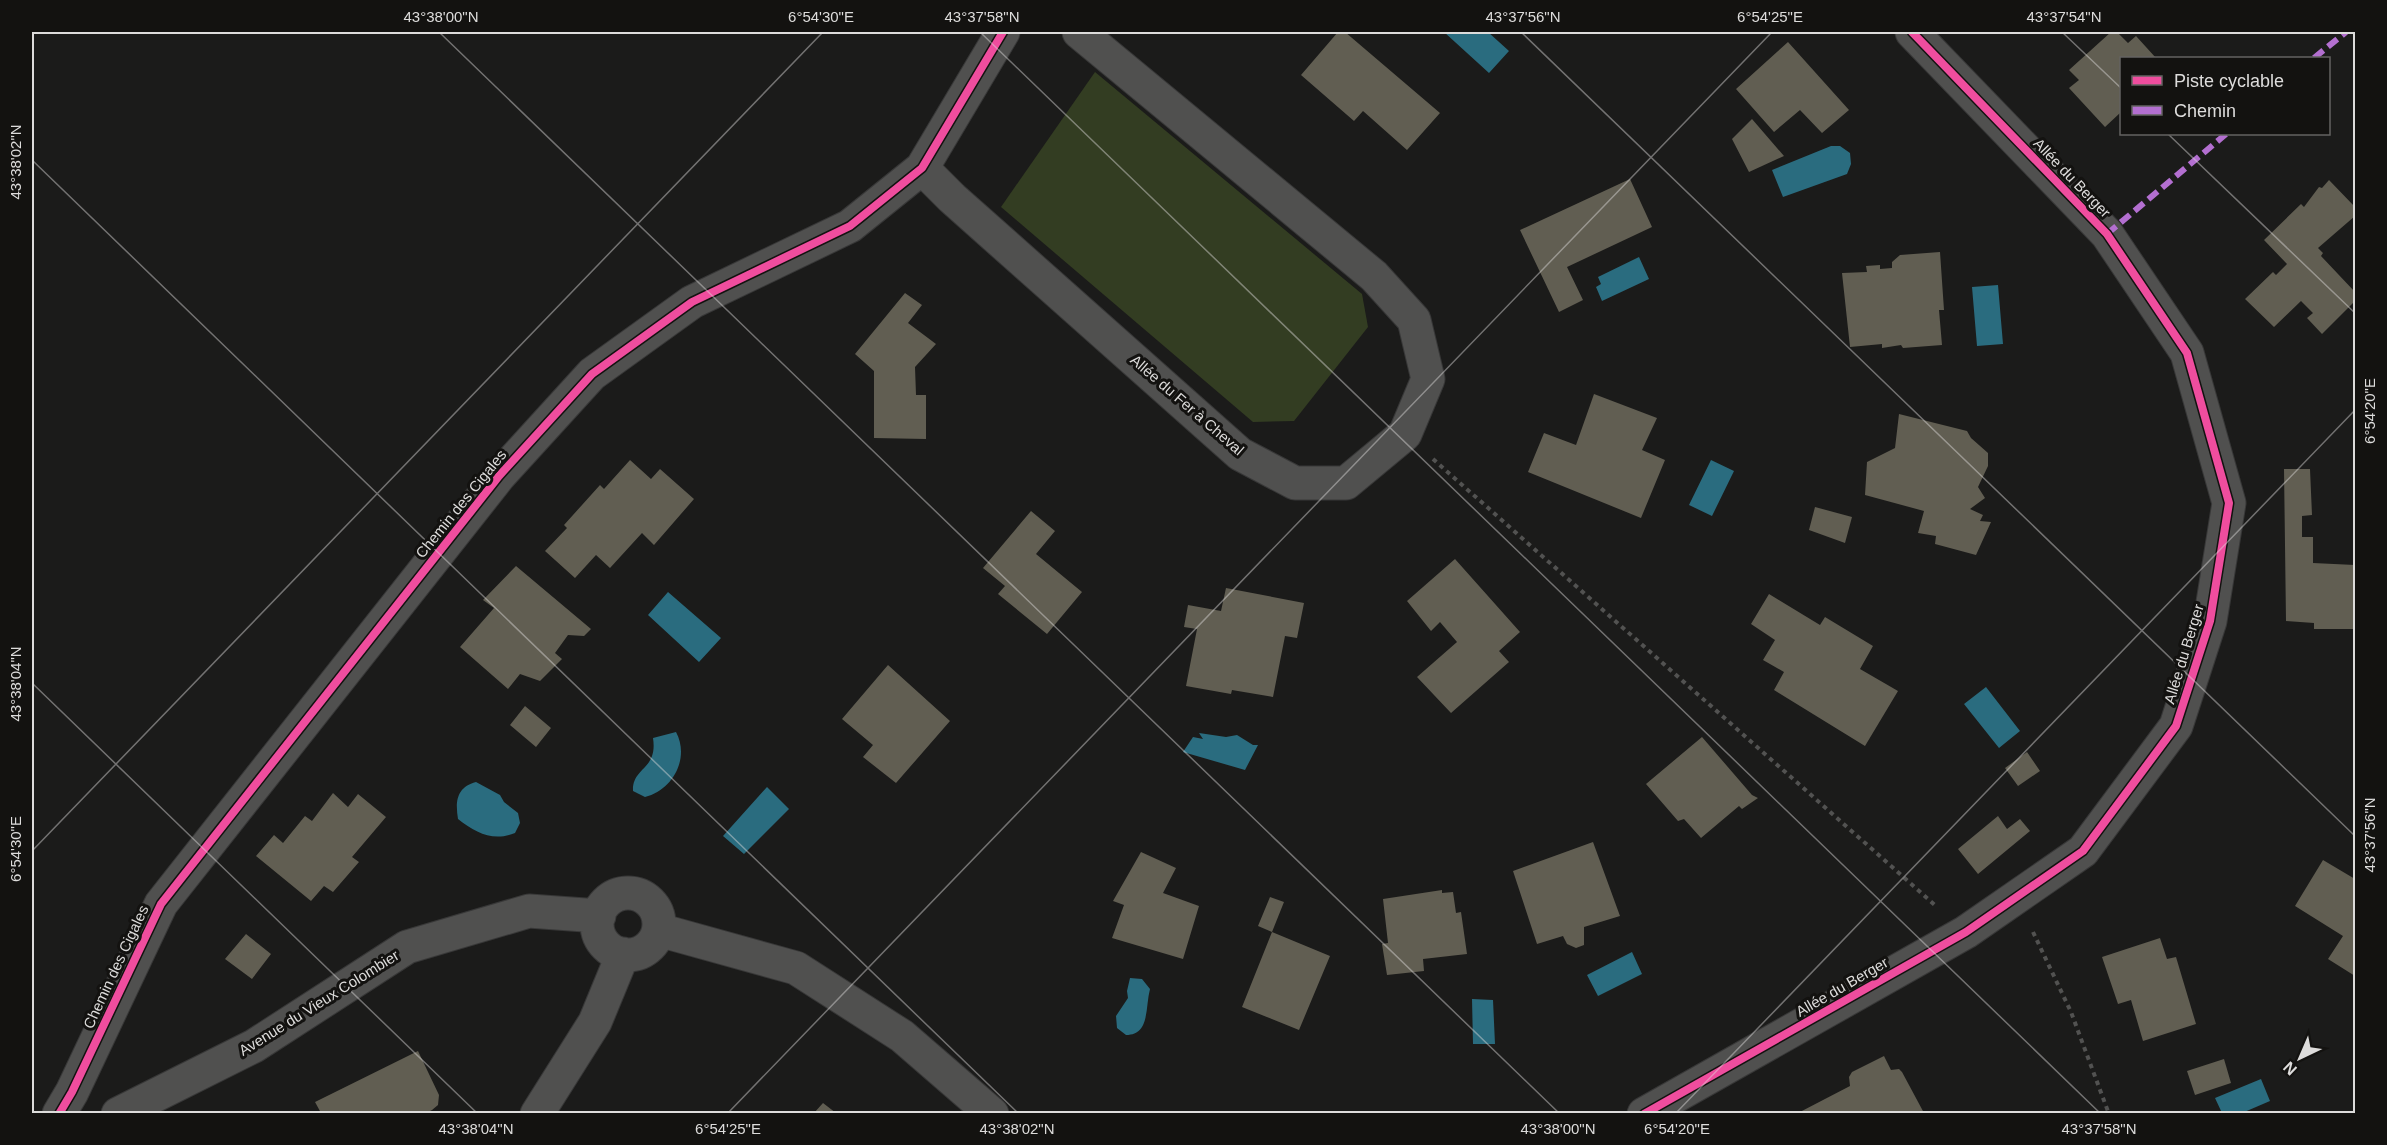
<svg xmlns="http://www.w3.org/2000/svg" width="2387" height="1145" font-family="Arial,sans-serif">
<style>
.green{fill:#333d22}
.water{fill:#2a6c7f}
.building{fill:#615e52}
.lines{fill:none;stroke-linecap:round;stroke-linejoin:round}
.minor-casing{stroke:#383838;stroke-width:35}
.path{stroke:#525251;stroke-width:4;stroke-dasharray:4.5 4.5;stroke-linecap:butt}
.minor{stroke:#50504f;stroke-width:33}
.quiet{stroke:#b36fd0;stroke-width:6;stroke-dasharray:12 6;stroke-linecap:butt}
.cycleway-casing{stroke:#131210;stroke-width:11}
.cycleway{stroke:#ef4d9e;stroke-width:8}
.ticks{fill:none;stroke:#dddcdb;stroke-width:1.5;stroke-opacity:0.45}
.labels{text-anchor:middle;stroke-width:6;stroke-linejoin:round;paint-order:stroke}
.street-label{font-size:15px;fill:#dddcdb;stroke:#131210}
.neatline{fill:none;stroke:#dddcdb;stroke-width:2}
.ticks-label{font-size:15px;text-anchor:middle;fill:#dddcdb}
</style>
<rect width="100%" height="100%" fill="#1b1b1a"/>
<!-- green -->
<path class="green" d="M1095 72 1362 294 1368 327 1294 421 1253 422 1001 207Z"/>
<!-- water -->
<path class="water" d="M1444 32H1488L1509 51 1489 73Z
M1831 146H1840L1850 153 1851 164 1847 174 1783 197 1772 170Z
M1639 257 1649 279 1602 301 1596 287 1601 284 1598 277Z
M1998 285 2003 344 1977 346 1972 287Z
M1711 460 1734 471 1712 516 1689 505Z
M668 592 721 638 699 662 648 615Z
M1986 687 2020 731 1999 748 1964 704Z
M676 732C690 758 673 790 645 797L633 791C632 767 658 770 653 738Z
M1199 733 1226 737 1237 735 1253 745H1258L1245 770 1183 752 1193 737 1203 739Z
M476 782 500 795 504 802 518 813 520 823 515 833C493 842 476 833 458 819 455 801 457 787 476 782Z
M767 787 789 809 744 854 723 836Z
M1632 952 1642 974 1598 996 1587 975Z
M1130 978 1142 979 1150 989C1145 1008 1150 1035 1126 1035L1117 1028 1116 1016 1128 998 1127 991Z
M1472 999 1493 1000 1495 1044H1473Z
M2261 1079 2270 1101 2242 1113H2222L2215 1098Z"/>
<!-- building -->
<path class="building" d="M1338 32H1345L1440 113 1407 150 1363 111 1354 121 1301 75Z
M2111 32H2117L2128 43 2136 36 2156 58H2121V114L2120 113 2105 127 2069 88 2079 80 2069 70Z
M1788 42 1849 110 1822 133 1800 110 1774 132 1736 89Z
M1752 119 1784 156 1749 172 1732 139Z
M1630 179 1652 227 1567 267 1583 300 1559 312 1520 230Z
M2329 180 2355 207V216L2318 248 2323 253 2321 256 2355 292V301L2322 334 2307 318 2313 313 2301 301 2274 327 2245 299 2273 272 2276 275 2287 264 2264 240 2301 204 2304 207 2319 187 2322 188Z
M1940 252 1944 310H1939L1942 345 1903 348 1901 345 1882 348V344L1850 347 1842 273 1867 272 1866 266 1880 265V269L1892 268V262L1900 255Z
M905 293 922 305 908 323 936 344 915 367 916 395H926V439L874 438V371L855 354Z
M1594 394 1657 418 1642 450 1665 460 1641 518 1528 472 1544 433 1576 445Z
M1899 414 1967 431 1971 438 1988 453V466L1978 487 1985 498 1970 509 1983 515 1980 521 1991 522 1976 555 1935 544 1936 536 1918 533 1924 511 1865 495 1867 462 1895 448Z
M630 460 651 479 660 469 694 499 654 545 642 533 610 568 596 555 575 578 545 551 567 528 564 525 600 485 604 489Z
M2284 469H2310L2312 515 2302 516V537H2313V563L2355 565V629H2314V623L2286 621Z
M1815 507 1852 517 1845 543 1809 530Z
M1031 511 1055 531 1036 554 1082 592 1047 634 998 594 1005 586 983 568Z
M1455 559 1520 632 1499 651 1509 662 1451 713 1417 677 1457 642 1440 622 1431 631 1407 601Z
M516 566 591 629 584 636 568 635 555 653 562 659 540 681 520 674 508 689 460 647 494 608 483 600Z
M1226 588 1304 603 1297 638 1285 636 1273 697 1232 690 1231 694 1186 686 1197 629 1184 627 1188 605 1221 611Z
M1769 594 1820 625 1825 617 1873 646 1860 669 1898 691 1865 746 1774 690 1784 672 1763 660 1775 640 1751 624Z
M888 665 950 721 896 783 863 757 873 745 842 719Z
M525 706 551 728 536 747 510 725Z
M1702 737 1752 795 1758 798 1742 809 1739 806 1701 838 1684 819 1678 821 1646 784Z
M2027 752 2040 771 2018 786 2005 768Z
M333 793 348 807 358 794 386 817 352 857 359 862 333 892 324 886 311 901 256 856 274 835 283 843 305 816 312 821Z
M1998 816 2007 829 2020 819 2030 831 1978 874 1958 849Z
M1593 842 1620 916 1584 927V945L1576 948 1567 944 1563 936 1537 944 1513 871Z
M1141 852 1176 868 1163 893 1199 906 1183 959 1112 938 1124 905 1113 901Z
M2323 860 2355 879V976L2328 959 2343 936 2295 906Z
M1442 890V893L1453 892 1456 913 1461 912 1467 954 1423 959 1424 971 1387 975 1382 944 1388 943 1383 899Z
M1270 897 1284 902 1272 932 1258 926Z
M1272 932 1330 956 1299 1030 1242 1007Z
M246 934 271 954 252 979 225 959Z
M2160 938 2167 959 2176 957 2196 1024 2143 1041 2131 1000 2118 1004 2102 957Z
M418 1051 439 1095 438 1105 432 1110 426 1113H321L315 1102Z
M1884 1056 1891 1070 1899 1069 1902 1072 1924 1113H1798L1850 1086 1849 1077 1852 1072Z
M2224 1059 2231 1083 2195 1095 2187 1071Z
M823 1103 836 1113H814Z"/>
<g class="lines">
<defs>
<path id="minor" d="M922 168 952 198 1240 454 1295 483H1346L1405 434 1428 379 1414 320 1374 276 1079 32
M597 924a31 31 0 1 1 62 0a31 31 0 1 1-62 0Z
M659 930 796 968 902 1036 992 1114
M59 1114 72 1092 161 904 499 476 592 374 692 302 850 226 922 168 1003 32
M118 1114 254 1046 407 947 529 911 599 916
M537 1114 595 1022 623 954
M1644 1114 1966 932 2083 851 2176 726 2210 621 2229 503 2187 353 2107 234 1912 32"/>
</defs>
<!-- minor casing -->
<use href="#minor" class="minor-casing"/>
<!-- path -->
<path class="path" d="M1433 459 1936 906
M2033 932 2071 1012 2109 1114"/>
<!-- minor -->
<use href="#minor" class="minor"/>
<!-- quiet -->
<path class="quiet" d="M2314 58 2346 32
M2107 234 2226 134"/>
<defs>
<path id="cycleway" d="M59 1114 72 1092 161 904 499 476 592 374 692 302 850 226 922 168 1003 32
M1644 1114 1966 932 2083 851 2176 726 2210 621 2229 503 2187 353 2107 234 1912 32"/>
</defs>
<!-- cycleway casing -->
<use href="#cycleway" class="cycleway-casing"/>
<!-- cycleway -->
<use href="#cycleway" class="cycleway"/>
</g>
<!-- ticks -->
<path class="ticks" d="M439 32 1560 1114M980 32 2101 1114M1521 32 2356 837M2062 32 2122 89M2168 134 2356 314M32 160 1019 1114M32 683 478 1114M32 851 823 32M727 1114 1772 32M1675 1114 2356 409"/>
<g class="labels">
<!-- street labels -->
<g class="street-label">
<text transform="translate(2072 178) rotate(46)" y="5">Allée du Berger</text>
<text transform="translate(1187 405) rotate(41)" y="5">Allée du Fer à Cheval</text>
<text transform="translate(461 504) rotate(-51)" y="5">Chemin des Cigales</text>
<text transform="translate(2184 654) rotate(-73)" y="5">Allée du Berger</text>
<text transform="translate(116 967) rotate(-65)" y="5">Chemin des Cigales</text>
<text transform="translate(1842 987) rotate(-30)" y="5">Allée du Berger</text>
<text transform="translate(319 1003) rotate(-32)" y="5">Avenue du Vieux Colombier</text>
</g>
</g>
<!-- border -->
<rect width="2387" height="1145" fill="none" stroke="#131210" stroke-width="66"/>
<!-- legend -->
<rect x="2120" y="57" width="210" height="78" fill="#131210" stroke="#646361" stroke-width="1.5"/>
<rect x="2132" y="76" width="30" height="9" fill="#ef4d9e" stroke="#646361" stroke-width="1.5"/>
<text x="2174" y="87" font-size="18" fill="#dddcdb">Piste cyclable</text>
<rect x="2132" y="106" width="30" height="9" fill="#b36fd0" stroke="#646361" stroke-width="1.5"/>
<text x="2174" y="117" font-size="18" fill="#dddcdb">Chemin</text>
<!-- north arrow -->
<g transform="translate(2300 1058) rotate(224)" stroke="#131210" stroke-width="4.5" paint-order="stroke">
<path d="M0-4.5L10 22L0 15L-10 22Z" fill="#dddcdb"/>
<text y="-9" font-size="16" font-weight="bold" text-anchor="middle" fill="#dddcdb">N</text>
</g>
<rect x="33" y="33" width="2321" height="1079" class="neatline"/>
<g class="ticks-label">
<text x="441" y="22">43°38'00"N</text>
<text x="821" y="22">6°54'30"E</text>
<text x="982" y="22">43°37'58"N</text>
<text x="1523" y="22">43°37'56"N</text>
<text x="1770" y="22">6°54'25"E</text>
<text x="2064" y="22">43°37'54"N</text>
<text transform="translate(16 162) rotate(-90)" y="5">43°38'02"N</text>
<text transform="translate(2370 411) rotate(-90)" y="5">6°54'20"E</text>
<text transform="translate(16 684) rotate(-90)" y="5">43°38'04"N</text>
<text transform="translate(2370 835) rotate(-90)" y="5">43°37'56"N</text>
<text transform="translate(16 849) rotate(-90)" y="5">6°54'30"E</text>
<text x="476" y="1134">43°38'04"N</text>
<text x="728" y="1134">6°54'25"E</text>
<text x="1017" y="1134">43°38'02"N</text>
<text x="1558" y="1134">43°38'00"N</text>
<text x="1677" y="1134">6°54'20"E</text>
<text x="2099" y="1134">43°37'58"N</text>
</g>
</svg>
